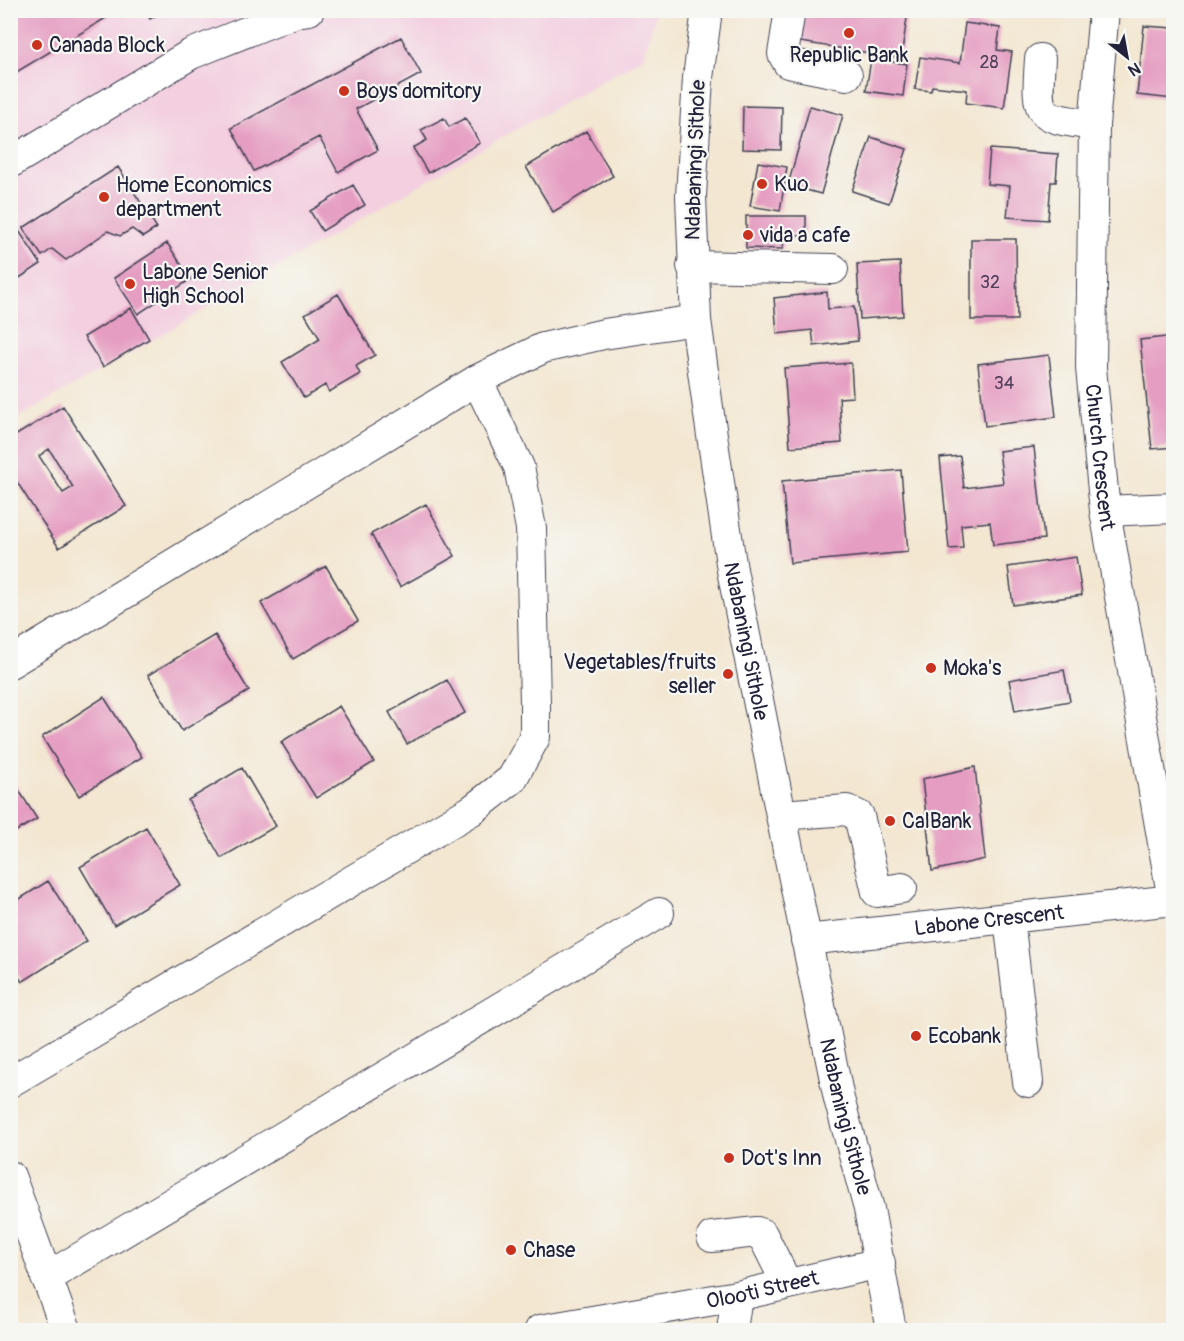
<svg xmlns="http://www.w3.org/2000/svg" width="1184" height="1341" font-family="Pangolin,sans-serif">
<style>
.built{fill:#f3cfe0}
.building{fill:#e59dc1;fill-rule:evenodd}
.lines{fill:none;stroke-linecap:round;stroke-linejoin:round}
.minor-casing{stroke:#414052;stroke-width:32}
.minor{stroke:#fff;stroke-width:30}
.poi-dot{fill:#c8321e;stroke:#f6f6f2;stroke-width:2}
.labels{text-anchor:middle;stroke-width:4.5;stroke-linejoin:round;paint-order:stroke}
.number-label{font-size:18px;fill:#53415c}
.poi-label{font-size:21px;fill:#22223b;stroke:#f6f6f2;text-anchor:start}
.street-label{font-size:21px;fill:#22223b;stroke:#f6f6f2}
</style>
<rect width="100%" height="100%" fill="#f6f6f2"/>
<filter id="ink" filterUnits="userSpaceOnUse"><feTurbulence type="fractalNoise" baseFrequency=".0167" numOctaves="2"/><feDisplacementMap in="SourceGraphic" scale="12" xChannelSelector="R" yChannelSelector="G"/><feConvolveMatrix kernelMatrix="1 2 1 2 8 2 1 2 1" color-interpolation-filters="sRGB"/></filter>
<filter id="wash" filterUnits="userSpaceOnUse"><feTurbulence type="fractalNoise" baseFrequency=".008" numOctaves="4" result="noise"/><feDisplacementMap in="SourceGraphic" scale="24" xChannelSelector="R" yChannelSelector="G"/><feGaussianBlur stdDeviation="1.35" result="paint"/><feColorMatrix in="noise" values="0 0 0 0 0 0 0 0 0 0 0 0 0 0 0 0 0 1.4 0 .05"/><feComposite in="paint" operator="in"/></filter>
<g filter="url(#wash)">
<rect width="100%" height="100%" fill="#f3e7d2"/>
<!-- built -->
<path class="built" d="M11 11H656L644 57 487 146 11 422Z"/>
<g id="blocks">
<!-- building -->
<path class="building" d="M14 10H119L10 76V13Z
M145 10H165L150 19Z
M805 10 908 11 901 58 800 42Z
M965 23 1000 28 997 50 1012 52 1004 108 966 103 967 90 932 86 931 91 915 89 920 57 960 63Z
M1144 26 1174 28V99L1137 95Z
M401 37 421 74 356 109 378 150 338 172 319 137 254 171 231 128Z
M871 59 907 64 903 96 866 91Z
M743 106 782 107 781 150 742 149Z
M810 106 843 115 821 194 788 185Z
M444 118 449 127 465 118 480 143 428 173 413 148 427 140 421 130Z
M586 131 613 176 553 212 526 167Z
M871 137 907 149 889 203 852 191Z
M990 149 1058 154 1056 182H1051L1048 220 1007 217 1010 186 987 184Z
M758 162 787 167 780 211 750 206Z
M118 167 157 228 143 237 132 229 120 236 108 231 66 260 52 249 42 256 23 228Z
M353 185 365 205 322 231 310 211Z
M746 216H806V235H784L783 249 746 248Z
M13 222 41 264 10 284V223Z
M971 239H1016L1017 320H971Z
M167 243 191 279 138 314 114 278Z
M900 262 903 316 860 319 857 264Z
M827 292 828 309 854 307 858 341 814 346 812 330 777 334 774 298Z
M338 294 375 355 356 366 360 374 329 392 325 385 304 398 282 362 320 339 305 314Z
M131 308 149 339 103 367 84 337Z
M1174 336V447L1152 449 1140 340Z
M1049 355 1056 417 985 426 978 364Z
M851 363 853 397 839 398 842 443 790 447 784 368Z
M63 406 126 506 59 548 10 471V439ZM49 449 73 487 63 493 39 456Z
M1034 447 1044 539 993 545 990 522 961 525 963 548 949 549 940 458 960 456 964 488 1003 483 999 451Z
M901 470 908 552 790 563 782 481Z
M426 504 455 556 400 587 371 534Z
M1076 557 1082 595 1013 605 1008 567Z
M326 566 358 621 293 659 261 603Z
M215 635 249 691 182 731 148 675Z
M1064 670 1070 701 1015 711 1009 680Z
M447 680 465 713 407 744 389 712Z
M104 697 142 757 79 796 42 737Z
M339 706 374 762 316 798 281 742Z
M975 767 985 859 932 871 922 779Z
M242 768 276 826 221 858 188 800Z
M10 776 37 819 10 835Z
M146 827 180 885 114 925 80 867Z
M48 881 87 941 22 982 10 964V905Z"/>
</g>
</g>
<g filter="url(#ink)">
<use href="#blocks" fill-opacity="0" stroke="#414052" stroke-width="1.5"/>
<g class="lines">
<defs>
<g id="minor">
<path id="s1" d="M707 10 698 78 691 196 696 320 709 415 732 570 781 815 839 1099 869 1209 891 1330"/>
<path d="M790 10 783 54 788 63 847 75"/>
<path id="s2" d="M1104 10 1094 125 1091 368 1105 511 1173 900"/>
<path d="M1040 59C1036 118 1036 117 1094 125"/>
<path d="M10 163 191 54 296 12 309 10"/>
<path d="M692 266 833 269"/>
<path d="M1105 511 1174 508"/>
<path d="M10 663 477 380 543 348 604 334 696 320"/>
<path d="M781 815 847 810 859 816 877 892 902 888"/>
<path d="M1009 919 1028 1082"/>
<path id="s3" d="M806 940 1174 900"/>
<path d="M10 1082 472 810 512 779 535 737V703L531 528 519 467 477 380"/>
<path d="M10 1176 66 1330"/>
<path d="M712 1237 757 1232 762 1234 787 1284"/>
<path d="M46 1278 659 913"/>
<path id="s4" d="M540 1330 737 1296 880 1263"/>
<path d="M732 1330 737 1296"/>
</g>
</defs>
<!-- minor casing -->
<use href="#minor" class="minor-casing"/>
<!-- minor -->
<use href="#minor" class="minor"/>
</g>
</g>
<!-- markers -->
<g class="poi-dot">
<circle cx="849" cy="33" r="6"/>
<circle cx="37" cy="45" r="6"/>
<circle cx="344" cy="91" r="6"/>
<circle cx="762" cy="184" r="6"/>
<circle cx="104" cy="197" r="6"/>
<circle cx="748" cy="235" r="6"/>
<circle cx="130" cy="284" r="6"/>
<circle cx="931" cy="668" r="6"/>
<circle cx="728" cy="674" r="6"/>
<circle cx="890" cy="821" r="6"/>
<circle cx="916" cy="1036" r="6"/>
<circle cx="729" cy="1158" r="6"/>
<circle cx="511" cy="1250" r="6"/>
</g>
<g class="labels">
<!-- number labels -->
<g class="number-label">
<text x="989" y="68">28</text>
<text x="990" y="288">32</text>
<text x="1004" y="389">34</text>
</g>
<!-- poi labels -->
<g class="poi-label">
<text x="49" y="52">Canada Block</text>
<text x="849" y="62" text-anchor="middle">Republic Bank</text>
<text x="356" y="98">Boys domitory</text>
<text x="774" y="191">Kuo</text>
<text x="116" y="192">Home Economics<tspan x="116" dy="24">department</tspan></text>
<text x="760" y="242">vida a cafe</text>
<text x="142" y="279">Labone Senior<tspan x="142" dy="24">High School</tspan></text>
<text x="716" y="669" text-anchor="end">Vegetables/fruits<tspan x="716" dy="24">seller</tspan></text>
<text x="943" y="675">Moka's</text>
<text x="902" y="828">CalBank</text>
<text x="928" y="1043">Ecobank</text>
<text x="741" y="1165">Dot's Inn</text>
<text x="523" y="1257">Chase</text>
</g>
<!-- street labels -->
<g class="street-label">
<text transform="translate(695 160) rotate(-88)" y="7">Ndabaningi Sithole</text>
<text dy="7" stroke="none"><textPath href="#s2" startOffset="448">Church Crescent</textPath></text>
<text dy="7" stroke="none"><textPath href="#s1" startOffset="636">Ndabaningi Sithole</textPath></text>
<text dy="7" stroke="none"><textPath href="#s3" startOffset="184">Labone Crescent</textPath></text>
<text dy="7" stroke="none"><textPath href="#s1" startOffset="1122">Ndabaningi Sithole</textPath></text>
<text dy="7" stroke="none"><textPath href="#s4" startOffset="226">Olooti Street</textPath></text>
</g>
</g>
<!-- margin -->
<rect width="1184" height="1341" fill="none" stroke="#f6f6f2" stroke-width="36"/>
<!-- north arrow -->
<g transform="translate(1127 57) rotate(149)" stroke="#f6f6f2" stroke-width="4.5" paint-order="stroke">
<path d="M0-4.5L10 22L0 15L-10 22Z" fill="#22223b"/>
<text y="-9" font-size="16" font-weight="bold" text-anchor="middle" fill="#22223b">N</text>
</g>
</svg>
